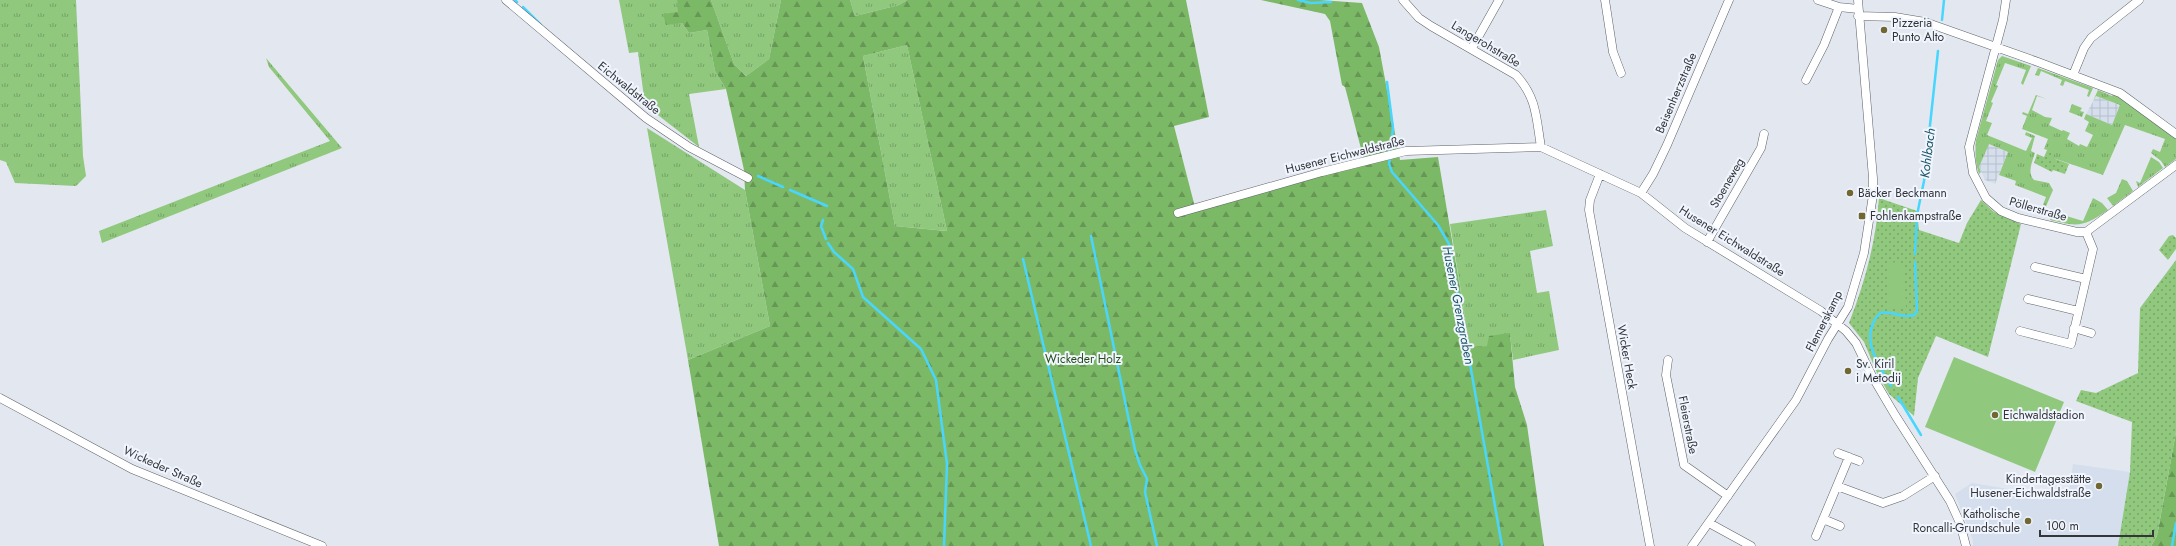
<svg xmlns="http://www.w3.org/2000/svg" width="2176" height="546" font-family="Jost,sans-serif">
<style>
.built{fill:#d5deec}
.industrial{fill:url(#industrial-grid)}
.grass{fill:url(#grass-tufts)}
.forest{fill:url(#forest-firs);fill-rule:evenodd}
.park{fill:url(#park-dots)}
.pitch{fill:#90c87d}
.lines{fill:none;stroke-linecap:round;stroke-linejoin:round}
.stream{stroke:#49d6fe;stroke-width:2.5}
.street-casing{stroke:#5e6269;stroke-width:9}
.street{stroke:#fff;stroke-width:8}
.poi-dot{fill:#716733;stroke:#f0f5fe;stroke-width:1.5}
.labels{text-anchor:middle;stroke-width:4;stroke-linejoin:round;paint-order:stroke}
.poi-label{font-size:12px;fill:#333539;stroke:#f0f5fe;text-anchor:start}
.street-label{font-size:12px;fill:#333539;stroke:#f0f5fe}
.park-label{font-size:12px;fill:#274f17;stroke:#f0f5fe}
.water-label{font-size:13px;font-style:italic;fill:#1d5667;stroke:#f0f5fe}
</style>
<defs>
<pattern id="industrial-grid" width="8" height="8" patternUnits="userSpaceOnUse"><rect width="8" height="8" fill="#d5deec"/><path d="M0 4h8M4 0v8" fill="none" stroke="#b7bfcb"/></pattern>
<pattern id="grass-tufts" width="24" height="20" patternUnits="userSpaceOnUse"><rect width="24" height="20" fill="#90c87d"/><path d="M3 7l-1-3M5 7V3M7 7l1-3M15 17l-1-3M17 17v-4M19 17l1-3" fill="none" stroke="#76a367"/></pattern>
<pattern id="forest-firs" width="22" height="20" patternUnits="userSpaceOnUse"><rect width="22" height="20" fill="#7cb966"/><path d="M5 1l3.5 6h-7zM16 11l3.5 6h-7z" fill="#669755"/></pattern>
<pattern id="park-dots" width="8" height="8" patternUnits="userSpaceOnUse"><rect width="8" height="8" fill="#90c87d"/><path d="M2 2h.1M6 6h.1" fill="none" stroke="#76a367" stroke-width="1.8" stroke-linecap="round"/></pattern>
</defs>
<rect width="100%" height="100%" fill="#e3e8f0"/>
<!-- built -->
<path class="built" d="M2073 464 2130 472 2118 546H1973V540L1955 494 1972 483 2068 499Z"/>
<!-- industrial -->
<path class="industrial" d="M2096 96 2120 105 2112 125 2086 114Z
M1988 144 2008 152 1995 184 1985 180 1979 167Z"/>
<!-- grass -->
<path class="grass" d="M0 0H76L83 156 86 176 76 186 15 183 6 162 0 160Z
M619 0H677L682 23 689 33 707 30 715 71 726 89 689 94 699 147 645 105 638 52 629 53Z
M711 0H781L769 59 746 76 734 64Z
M850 0H907L899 5 855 16Z
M907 45 947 231 895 226 863 56Z
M2002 56 2031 66 2023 85 2021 83 2026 70 2005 63 1996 85 1998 86 1991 102 1993 103 1986 121 1992 123 1987 135 2026 151 2032 138 2025 135 2026 132 2035 136 2031 151 2035 153C2032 162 2027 173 2034 180L2049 183 2053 190 2044 211 2041 210 2046 197 2015 185 2016 181 1999 175 2008 152 1989 144 1979 167 1981 172 1979 174C1975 162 1975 152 1976 140L1998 60Z
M266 58 342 148 102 243 99 231 330 141 269 67Z
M2038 68 2093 88 2089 97 2087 96 2089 90 2065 81 2063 86 2060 85 2062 80 2041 71 2039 76 2035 75Z
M2098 90 2112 96 2113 94 2122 99 2176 138V159L2165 167 2161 161 2151 153 2153 149 2160 152 2165 139 2125 125 2103 175 2053 158 2048 149 2047 150 2044 149 2048 139 2022 129 2027 116 2022 114 2023 112 2028 114 2036 95 2047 99 2037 96 2032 110 2045 117 2052 118 2049 125 2062 131 2063 130 2070 133 2067 139 2079 146 2080 144 2087 147 2093 135 2085 131 2089 122 2084 119 2086 114 2112 125 2120 105 2096 96 2093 101Z
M2072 104 2082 108 2080 111 2084 112 2082 117 2069 112Z
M647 128 745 190 770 326 688 360Z
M2151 157 2159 162 2163 168 2138 187 2136 181 2140 183Z
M2122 179 2127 181 2133 191 2113 206 2107 198 2116 193Z
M2093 198 2102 203 2108 210C2084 227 2078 227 2050 220L2053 212 2083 221Z
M1546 210 1553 246 1530 251 1537 293 1549 291 1559 350 1513 360 1510 334 1488 346 1470 348 1450 224Z"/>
<!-- forest -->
<path class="forest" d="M677 0H711L734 64 746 76 769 59 781 0H850L855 16 899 5 907 0H1186L1209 117 1174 126 1196 211 1365 164 1345 87 1342 85 1330 21 1325 14 1261 0H1320L1362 3 1379 47 1400 160 1438 157 1470 347 1487 346 1489 336 1510 333 1515 387 1527 425 1544 546H719L688 360 770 326 745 190 744 170 726 89 715 71 707 30 689 33 682 23 666 25 663 14 678 12ZM907 45 947 231H946L895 226 863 56Z
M2176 432V546H2151L2157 536Z"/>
<!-- park -->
<path class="park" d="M2048 148 2055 152 2053 158 2069 164 2065 174 2053 170 2052 172 2034 163 2037 154 2044 157Z
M1879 198 1917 211 1919 230 1959 243 1967 223 1981 200 1994 212 2021 224 1988 357 1936 336 1918 378 1914 416 1889 394 1877 373 1864 342 1849 323C1865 282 1876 242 1879 198Z
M2173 235 2176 238V249L2168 260 2159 250 2169 236Z
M2176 260V432L2157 536 2151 546H2118L2130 472 2132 422 2076 401 2081 390 2096 393 2138 373 2140 308Z"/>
<!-- pitch -->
<path class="pitch" d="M1888 262 1904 263 1906 308H1888Z
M1954 357 2064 402 2035 472 1925 427Z"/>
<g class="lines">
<!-- stream -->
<path class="stream" d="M515 0 517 2
M1298 0 1311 3 1331 2
M523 7 541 25
M1942 20 1944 0
M1387 82 1393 128 1390 153
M1390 158 1389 164 1392 172 1438 225 1449 244 1502 546
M758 176 783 187
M790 190 827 206
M823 220 821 226 826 239
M1091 236 1135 450 1140 465 1147 479 1145 492 1157 546
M828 243 834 252 853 269 863 297 921 349 936 380 947 464 944 546
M1915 254 1917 215 1924 181 1938 51
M1023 259 1091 546
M1891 386C1878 364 1858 336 1880 313 1892 310 1902 319 1914 315L1917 311 1915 262
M1898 397 1921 435
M2172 546 2176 523"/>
<defs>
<path id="street" d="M506 0 646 118 689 147 748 178
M1403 0 1419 18 1431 26 1516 75C1537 98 1536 117 1541 147
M1605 0 1613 52 1621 73
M1818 0 1839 7 1858 9
M2006 0 2003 20 1969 147 1973 173 1986 198 2001 211 2018 218 2077 232H2086L2176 165
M1858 16 1895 17 1925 22 2038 62 2120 93 2176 134
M1472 48 1499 0
M2073 75 2084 48 2091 38 2139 0
M1806 80 1824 45 1839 7
M1600 174 1590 200 1589 210 1650 546
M1641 193 1653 174 1667 145 1729 0
M1178 213 1322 172 1406 151 1541 147 1641 193 1685 228 1821 311 1846 331 1856 343 1872 376 1895 415 1950 501 1960 523 1966 546
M1707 242 1761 148 1764 134
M2035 267 2086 279
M2028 299 2078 311
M2074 328 2091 333
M2020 331 2071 344 2093 249 2086 232
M1668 360 1666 375 1684 465 1728 496
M0 398 132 469 322 546
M1838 453 1859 461
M1837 486 1883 503 1903 496 1935 476
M1823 519 1840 526
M1709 523 1751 546
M1816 536 1849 457
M1692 546 1796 400 1828 339 1848 307 1864 253 1873 195V178L1858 0"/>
</defs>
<!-- street casing -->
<use href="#street" class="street-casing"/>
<!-- street -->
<use href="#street" class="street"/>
</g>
<!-- markers -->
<g class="poi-dot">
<circle cx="1884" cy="30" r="4"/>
<circle cx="1850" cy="193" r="4"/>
<rect x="1858" y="212" width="8" height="8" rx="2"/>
<circle cx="1848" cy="371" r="4"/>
<circle cx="1995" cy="415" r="4"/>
<circle cx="2099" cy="486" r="4"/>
<circle cx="2028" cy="521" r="4"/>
</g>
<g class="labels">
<!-- poi labels -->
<g class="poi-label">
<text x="1892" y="27">Pizzeria<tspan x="1892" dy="14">Punto Alto</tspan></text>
<text x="1858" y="197">Bäcker Beckmann</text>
<text x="1870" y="220">Fohlenkampstraße</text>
<text x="1856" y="368">Sv. Kiril<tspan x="1856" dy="14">i Metodij</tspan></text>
<text x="2003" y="419">Eichwaldstadion</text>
<text x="2091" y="483" text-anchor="end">Kindertagesstätte<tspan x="2091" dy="14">Husener-Eichwaldstraße</tspan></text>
<text x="2020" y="518" text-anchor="end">Katholische<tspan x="2020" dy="14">Roncalli-Grundschule</tspan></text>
</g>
<!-- street labels -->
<g class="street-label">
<text transform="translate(1486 44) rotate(31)" y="4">Langerohstraße</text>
<text transform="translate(629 88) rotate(39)" y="4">Eichwaldstraße</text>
<text transform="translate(1676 93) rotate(-67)" y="4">Beisenherzstraße</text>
<text transform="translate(1345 155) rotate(-14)" y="4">Husener Eichwaldstraße</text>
<text transform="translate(1727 183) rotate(-60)" y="4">Stoeneweg</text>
<text transform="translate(2038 209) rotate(16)" y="4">Pöllerstraße</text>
<text transform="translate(1732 241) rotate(32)" y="4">Husener Eichwaldstraße</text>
<text transform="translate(1824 321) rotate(-63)" y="4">Flemerskamp</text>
<text transform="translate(1627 357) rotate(80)" y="4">Wicker Heck</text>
<text transform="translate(1688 425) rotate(79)" y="4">Fleierstraße</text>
<text transform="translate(163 467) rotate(24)" y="4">Wickeder Straße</text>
</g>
<!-- park labels -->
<g class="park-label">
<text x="1083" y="363">Wickeder Holz</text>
</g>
<!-- water labels -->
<g class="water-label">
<text transform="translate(1927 153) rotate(-83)" y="5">Kohlbach</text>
<text transform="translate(1459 305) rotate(79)" y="5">Husener Grenzgraben</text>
</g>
</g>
<!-- scale -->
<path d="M2040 530v6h113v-6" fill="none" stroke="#333539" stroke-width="2"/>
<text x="2046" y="530" font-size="12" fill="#333539" stroke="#f0f5fe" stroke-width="3" paint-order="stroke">100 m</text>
</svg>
